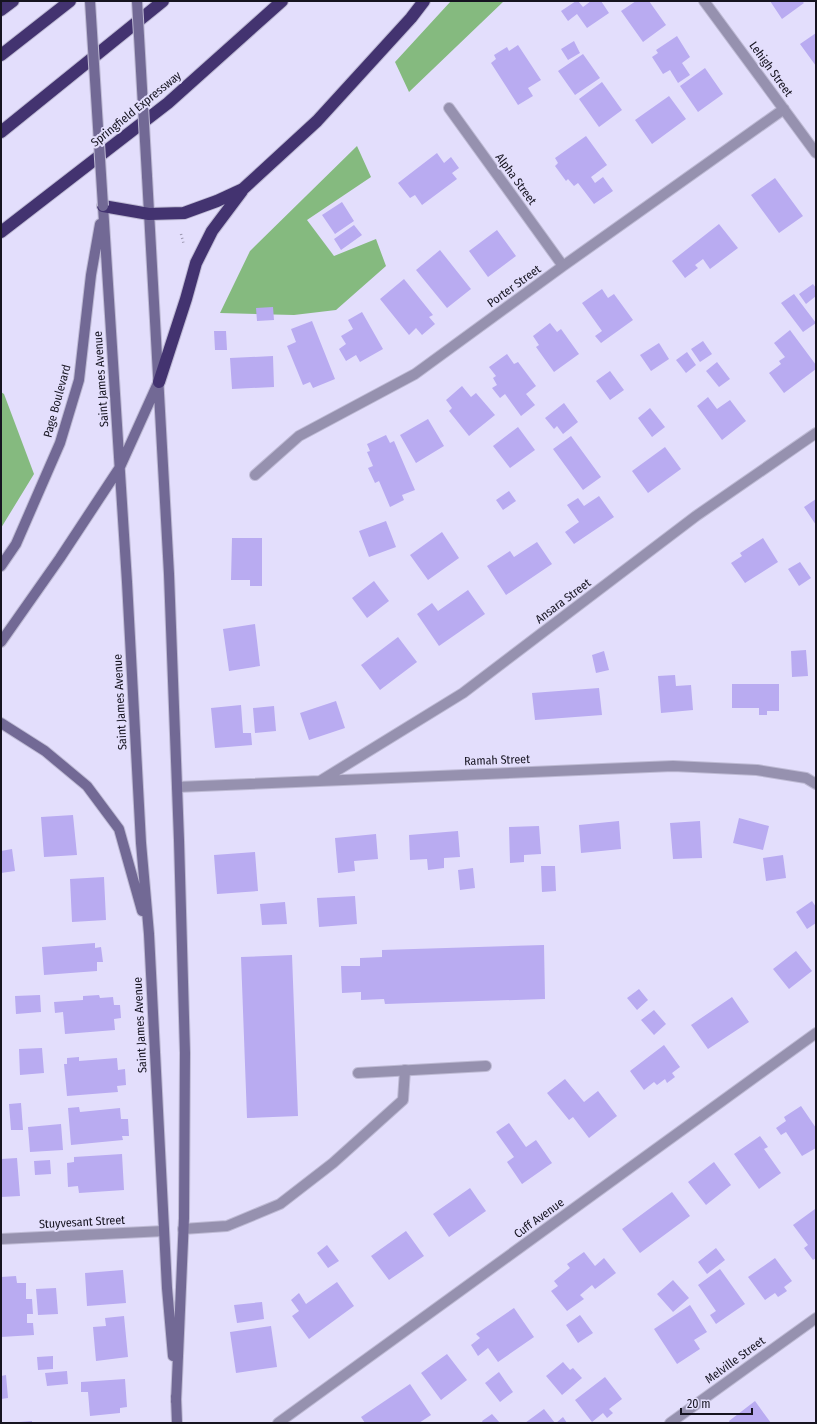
<svg xmlns="http://www.w3.org/2000/svg" width="817" height="1424" font-family="'Fira Sans Condensed',sans-serif">
<style>
.forest{fill:#85ba7f}
.building{fill:#b9abf1}
.lines{fill:none;stroke-linecap:round;stroke-linejoin:round}
.lane-casing{stroke:#bebad4;stroke-width:12}
.street-casing{stroke:#bebad4;stroke-width:12}
.secondary-casing{stroke:#bebad4;stroke-width:12}
.highway-casing{stroke:#bebad4;stroke-width:14}
.path{stroke:#9d99b1;stroke-width:2.5;stroke-dasharray:1 3;stroke-linecap:butt}
.lane{stroke:#9691af;stroke-width:10}
.street{stroke:#9691af;stroke-width:10}
.secondary{stroke:#726995;stroke-width:10}
.highway{stroke:#433370;stroke-width:12}
.secondary-bridge-casing{stroke:#bebad4;stroke-width:12;stroke-linecap:butt}
.secondary-bridge{stroke:#726995;stroke-width:10}
.labels{text-anchor:middle;stroke-width:4;stroke-linejoin:round;paint-order:stroke}
.street-label{font-size:12px;fill:#161420;stroke:#e3defc}
</style>
<rect width="100%" height="100%" fill="#e3defc"/>
<!-- forest -->
<path class="forest" d="M451 1H504L409 92 395 62Z
M357 146 371 177 307 220 334 256 376 239 386 266 336 310 294 315 220 313 250 251Z
M1 392 4 394 34 474 1 528Z"/>
<!-- building -->
<path class="building" d="M576 1H578L583 7 591 1H601L609 13 587 28 577 14 568 21 561 11Z
M636 1H649L666 25 643 42 621 11Z
M770 1H802L804 3 782 19Z
M816 33V66L800 44Z
M677 36 690 57 682 63 690 75 678 83 670 70 663 74 652 57 658 53 656 50Z
M574 41 580 53 568 60 561 49Z
M518 45 541 80 528 88 533 96 518 105 491 63 496 59 494 55 507 47 509 51Z
M583 54 600 78 575 95 558 71Z
M705 68 723 94 698 112 680 86Z
M602 82 622 110 599 127 579 99Z
M669 96 686 119 652 144 635 120Z
M586 136 607 165 591 177 595 183 603 177 613 191 594 204 578 183 574 186 568 179 566 181 555 166 558 163 555 158Z
M437 153 444 163 451 157 459 168 452 173 457 179 422 205 415 195 410 198 398 183Z
M775 178 803 216 779 233 751 195Z
M342 202 354 221 335 234 322 215Z
M719 224 738 248 710 269 703 259 695 265 698 268 685 278 672 261Z
M354 225 362 235 341 250 334 239Z
M497 230 516 256 488 277 469 251Z
M440 250 471 289 447 308 416 270Z
M404 279 433 315 429 317 435 324 422 335 416 328 409 335 380 299Z
M813 284 816 288V296L806 304 799 294Z
M602 289 608 298 614 294 633 320 601 343 595 336 602 331 582 303Z
M794 294 816 323 803 332 781 303Z
M273 307 274 320 257 321 256 308Z
M362 312 383 349 360 362 356 355 346 361 339 349 346 344 341 336 353 329 348 320Z
M312 321 335 379 313 388 310 382 303 385 287 346 296 342 291 329Z
M550 323 557 332 561 329 579 354 554 372 536 347 539 345 533 336Z
M790 330 816 365V369L784 393 769 373 781 364 779 361 785 357 774 343Z
M214 331H226L227 350H215Z
M703 341 712 354 700 362 691 349Z
M659 343 669 359 651 371 640 355Z
M687 352 696 365 686 373 676 360Z
M507 354 514 364 518 362 536 386 526 394 535 405 521 416 505 394 500 398 492 388 497 385 493 378 496 376 489 367Z
M273 356 274 387 232 389 230 358Z
M717 362 730 379 719 387 706 371Z
M610 371 624 390 610 400 596 381Z
M462 386 471 397 476 393 495 415 469 436 449 411 452 408 446 400Z
M708 397 717 409 730 400 746 421 722 440 697 406Z
M564 403 578 422 563 434 557 426 554 429 545 418Z
M650 408 665 427 652 437 638 418Z
M428 419 444 446 416 463 400 435Z
M518 427 535 450 510 468 493 446Z
M386 435 390 443 394 441 415 490 402 495 404 500 390 507 379 481 375 483 368 468 373 466 367 452 370 451 367 444Z
M571 436 601 477 583 490 553 449Z
M665 447 681 469 648 493 632 471Z
M509 491 516 501 503 510 496 500Z
M599 496 614 517 574 544 565 532 579 522 567 505 578 498 584 506Z
M816 499V525L804 507Z
M386 521 396 547 369 557 359 531Z
M442 532 459 558 428 580 410 555Z
M232 538H262V586H250V580H231Z
M763 538 778 562 745 583 731 563 742 556 740 553Z
M537 542 552 564 506 595 487 566 510 551 514 557Z
M800 562 811 578 799 586 788 569Z
M374 581 389 601 367 618 352 598Z
M468 590 485 614 439 646 417 614 432 603 438 611Z
M255 624 260 666 229 671 223 629Z
M398 637 417 662 380 690 361 665Z
M806 650 808 676 792 677 791 651Z
M604 651 609 670 596 673 592 655Z
M675 675 676 686 691 685 693 710 661 713 658 676Z
M732 684H779V711H767V715H759V708H732Z
M599 688 602 715 535 720 532 693Z
M336 701 345 728 309 740 300 713Z
M241 705 243 733H251L252 745 215 748 211 708Z
M274 706 276 731 255 733 253 708Z
M73 815 77 855 44 857 41 817Z
M739 818 769 826 763 850 733 843Z
M619 821 621 849 581 853 579 825Z
M700 821 702 858 673 859 670 823Z
M539 826 541 854 524 855V862L510 863 509 827Z
M458 831 460 857 444 858V868L428 870 427 859 410 860 409 835Z
M376 834 378 859 354 861 355 871 338 873 335 838Z
M12 849 15 871 1 873V851Z
M255 852 258 891 217 894 214 855Z
M783 855 786 878 766 881 763 858Z
M541 866H555L556 891 542 892Z
M473 868 475 888 460 890 458 870Z
M104 877 106 920 72 922 70 879Z
M355 896 357 924 319 927 317 898Z
M812 901 816 907V923L807 929 796 912Z
M285 902 287 924 262 925 260 904Z
M95 943V948L101 947 103 962H97V971L44 975 42 947Z
M544 945 545 999 385 1004 384 999 361 1000V992L342 993 341 966H360V958L382 957V950Z
M796 951 812 971 789 989 773 969Z
M292 955 298 1116 247 1118 241 957Z
M639 989 648 1000 637 1010 627 998Z
M40 995 41 1012 16 1014 15 996Z
M99 995 100 998 113 997 114 1005H120L121 1018 114 1019 115 1030 65 1034 63 1012 55 1013 54 1002 83 1000V996Z
M732 997 749 1022 708 1049 691 1025Z
M654 1010 666 1024 654 1035 641 1020Z
M664 1045 680 1067 672 1073 675 1077 667 1083 665 1079 657 1085 654 1082 644 1090 630 1071Z
M42 1048 44 1073 20 1075 19 1049Z
M79 1057V1061L117 1058 118 1070 125 1069 126 1085 117 1086 118 1092 67 1096 64 1064H67V1058Z
M565 1079 584 1102 598 1091 617 1116 589 1138 573 1117 569 1120 547 1093Z
M21 1103 23 1130H11L9 1104Z
M801 1106 816 1128V1148L802 1156 786 1132 781 1135 776 1128 786 1121 784 1117Z
M79 1107 80 1112 120 1108 121 1119H128L129 1136H122L123 1140 71 1145 68 1108Z
M509 1123 526 1147 536 1140 552 1163 522 1184 507 1162 514 1157 496 1132Z
M61 1124 63 1150 30 1152 28 1127Z
M760 1136 768 1147 764 1149 781 1173 759 1189 734 1154Z
M122 1154 124 1190 79 1193 78 1186 68 1187 67 1163 74 1162V1157Z
M17 1158 20 1196 1 1197V1159Z
M50 1160 51 1174 35 1175 34 1161Z
M714 1162 731 1185 706 1205 688 1182Z
M470 1188 486 1211 449 1237 433 1214Z
M672 1192 690 1216 640 1253 622 1229Z
M815 1209 816 1258 813 1260 804 1248 808 1245 793 1225Z
M406 1231 424 1256 389 1280 371 1256Z
M327 1245 339 1261 328 1268 317 1253Z
M716 1248 725 1260 707 1274 698 1262Z
M584 1252 595 1266 604 1258 616 1273 595 1289 592 1285 580 1295 584 1299 567 1311 551 1291 558 1286 554 1281 570 1268 567 1264Z
M775 1258 792 1281 784 1287 787 1291 778 1297 775 1293 765 1300 748 1277Z
M720 1269 745 1304 716 1324 710 1315 716 1311 698 1285Z
M123 1270 126 1303 87 1306 85 1273Z
M16 1276 17 1283H26V1299H32L33 1314H27V1323H33L34 1335 1 1337V1277Z
M673 1280 689 1298 673 1312 657 1294Z
M337 1282 354 1306 309 1339 292 1316 299 1311 291 1300 299 1293 306 1304Z
M56 1288 58 1314 38 1315 36 1289Z
M262 1302 264 1319 237 1323 234 1305Z
M690 1305 707 1332 694 1340 700 1349 677 1364 654 1329Z
M514 1308 534 1337 498 1362 488 1348 478 1356 471 1345 480 1338 476 1334Z
M580 1315 593 1333 578 1343 566 1325Z
M124 1316 128 1357 96 1361 93 1327 106 1326 105 1318Z
M271 1326 277 1367 236 1373 230 1332Z
M447 1354 467 1380 441 1400 421 1373Z
M53 1356V1369L38 1370 37 1357Z
M563 1362 570 1370 573 1368 582 1378 562 1395 546 1376Z
M67 1371 68 1384 47 1386 45 1373Z
M499 1372 513 1392 500 1402 485 1383Z
M6 1375 8 1398 1 1399V1376Z
M605 1377 622 1399 609 1409 613 1413 607 1418 603 1413 592 1422 575 1400Z
M125 1379 127 1407 120 1408V1413L90 1416 88 1392H81V1382Z
M410 1384 431 1415 419 1423H365L361 1417Z
M755 1401 771 1423H730L729 1421Z
M544 1409 555 1423H525Z
M492 1414 500 1423H483L482 1421Z
M563 1417 567 1423H556Z
M32 1421V1423H19V1422Z"/>
<g class="lines">
<defs>
<path id="lane" d="M358 1073 486 1066"/>
<path id="street" d="M704 1 816 153
M449 108 563 266
M255 475 299 436 415 374 563 266 784 109
M320 781 463 693 696 516 816 433
M177 787 673 766 757 770 806 778 816 784
M183 1229 227 1226 280 1204 333 1163 403 1100 405 1070
M1 1239 164 1231
M278 1423 816 1033
M670 1423 816 1318"/>
<path id="secondary" d="M147 176 169 574 179 840 185 1053 184 1218 176 1402
M103 206 127 582 141 843 149 934 167 1288 173 1356
M1 566 16 544 60 443 79 380 91 275 100 224
M1 642 60 558 120 467 158 383
M1 723 45 751 87 786 119 829 142 911
M176 1396 177 1423"/>
<path id="highway" d="M1 10 13 1
M1 55 70 1
M1 132 163 1
M103 206 149 214 184 213 217 201 243 189 317 121 411 18 424 1
M1 232 168 103 282 1
M159 382 186 299 196 263 212 231 242 191"/>
</defs>
<!-- lane casing -->
<use href="#lane" class="lane-casing"/>
<!-- street casing -->
<use href="#street" class="street-casing"/>
<!-- secondary casing -->
<use href="#secondary" class="secondary-casing"/>
<!-- highway casing -->
<use href="#highway" class="highway-casing"/>
<!-- path -->
<path class="path" d="M181 234 184 245"/>
<!-- lane -->
<use href="#lane" class="lane"/>
<!-- street -->
<use href="#street" class="street"/>
<!-- secondary -->
<use href="#secondary" class="secondary"/>
<!-- highway -->
<use href="#highway" class="highway"/>
<defs>
<path id="secondary-bridge" d="M90 1 103 206
M137 1 147 176"/>
</defs>
<!-- secondary-bridge casing -->
<use href="#secondary-bridge" class="secondary-bridge-casing"/>
<!-- secondary-bridge -->
<use href="#secondary-bridge" class="secondary-bridge"/>
</g>
<g class="labels">
<!-- street labels -->
<g class="street-label">
<text transform="translate(771 69) rotate(54)" y="4">Lehigh Street</text>
<text transform="translate(136 109) rotate(-39)" y="4">Springfield Expressway</text>
<text transform="translate(516 179) rotate(54)" y="4">Alpha Street</text>
<text transform="translate(514 286) rotate(-36)" y="4">Porter Street</text>
<text transform="translate(101 379) rotate(-94)" y="4">Saint James Avenue</text>
<text transform="translate(57 401) rotate(-75)" y="4">Page Boulevard</text>
<text transform="translate(563 601) rotate(-37)" y="4">Ansara Street</text>
<text transform="translate(120 702) rotate(-93)" y="4">Saint James Avenue</text>
<text transform="translate(497 760) rotate(-2)" y="4">Ramah Street</text>
<text transform="translate(140 1025) rotate(-93)" y="4">Saint James Avenue</text>
<text transform="translate(539 1218) rotate(-36)" y="4">Cuff Avenue</text>
<text transform="translate(82 1222) rotate(-3)" y="4">Stuyvesant Street</text>
<text transform="translate(735 1360) rotate(-36)" y="4">Melville Street</text>
</g>
</g>
<!-- border -->
<rect width="817" height="1424" fill="none" stroke="#161420" stroke-width="4"/>
<!-- scale -->
<path d="M681 1408v6h71v-6" fill="none" stroke="#161420" stroke-width="2"/>
<text x="687" y="1408" font-size="12" fill="#161420" stroke="#e3defc" stroke-width="3" paint-order="stroke">20 m</text>
</svg>
